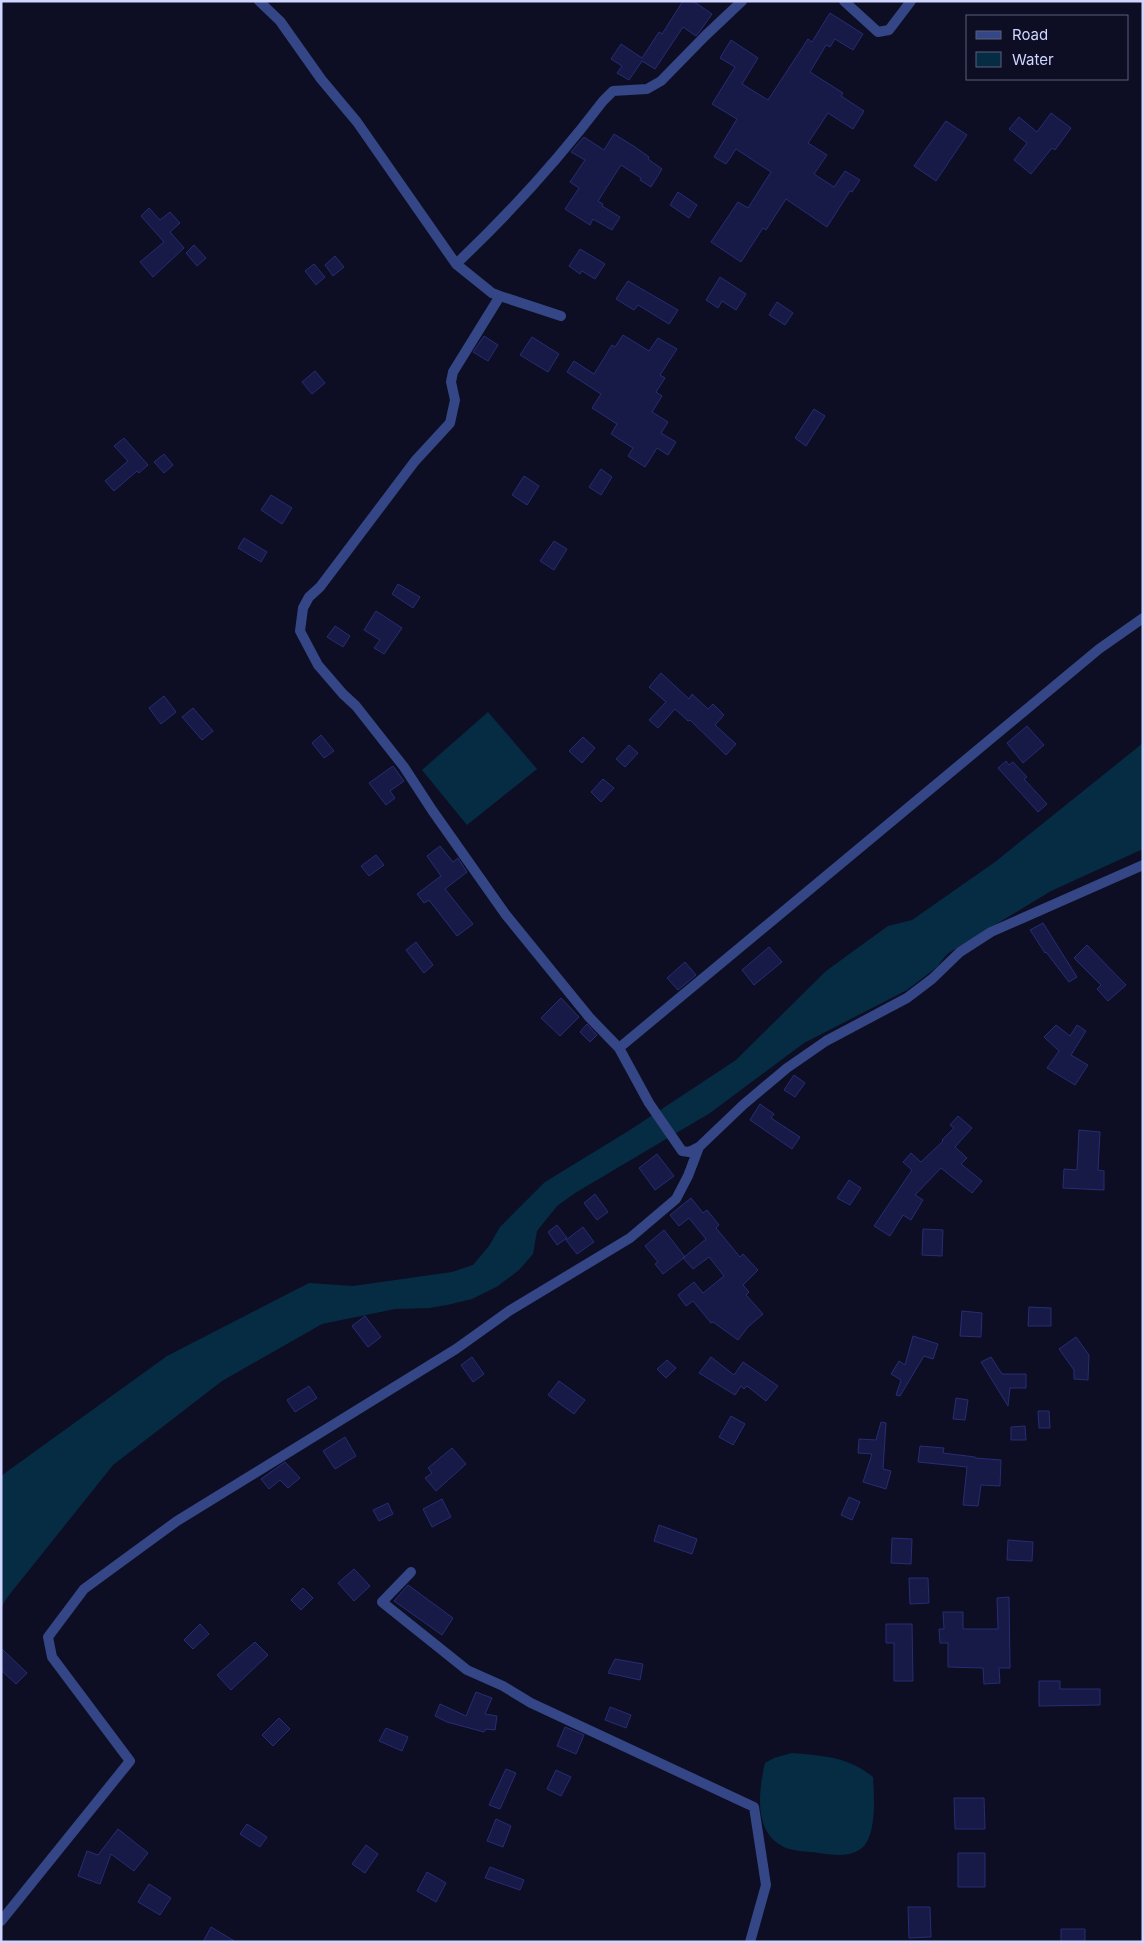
<svg xmlns="http://www.w3.org/2000/svg" width="1144" height="1943" font-family="Inter,sans-serif">
<style>
.water{fill:#062c43}
.building{fill:#171a46;stroke:#282c74}
.lines{fill:none;stroke-linecap:round;stroke-linejoin:round}
.minor{stroke:#344686;stroke-width:10}
</style>
<rect width="100%" height="100%" fill="#0d0e24"/>
<!-- water -->
<path class="water" d="M488 712 537 769 467 825 422 770Z
M1143 743V849L1051 891 947 954 937 967 907 990 804 1043 710 1113 575 1193 557 1206 537 1231 533 1254 519 1270 498 1286 472 1299 447 1305 429 1308 395 1309 322 1324 222 1381 113 1465 6 1599 1 1608V1476L167 1356 309 1283 353 1286 452 1272 473 1265 489 1246 500 1227 545 1182 630 1130 736 1060 826 971 888 926 912 920 995 862Z
M792 1753C823 1756 847 1756 873 1777 874 1795 877 1833 863 1847 851 1858 833 1855 819 1853 808 1851 792 1852 782 1846 753 1831 759 1789 765 1763L774 1758Z"/>
<!-- building -->
<path class="building" d="M683 1H693L712 14 700 31 696 36 683 27 655 69 642 61 629 80 617 73 622 66 611 59 621 44 642 58 659 32 662 34Z
M830 13 863 34 853 50 835 39 830 47 826 45 810 72 843 93 841 96 864 111 853 129 828 113 808 143 827 155 814 174 834 187 845 171 860 180 852 192 850 191 827 227 786 199 766 230 763 228 741 262 711 242 738 202 748 208 771 172 736 149 726 164 714 157 737 119 712 104 735 67 720 58 731 40 758 58 742 84 768 100 808 39 812 42Z
M1051 113 1071 128 1055 150 1052 148 1031 174 1014 160 1027 143 1009 129 1019 117 1037 132Z
M946 121 967 135 936 181 914 166Z
M614 134 635 147 649 157 648 159 662 169 651 187 640 180 641 178 621 165 598 201 603 204 602 206 620 217 612 230 593 219 590 225 565 209 579 188 570 182 585 160 571 152 584 137 604 150Z
M678 192 697 205 689 218 670 205Z
M149 208 160 220 170 212 180 223 170 232 184 248 153 277 140 262 164 242 141 216Z
M194 245 206 258 197 266 186 253Z
M580 249 605 264 595 279 582 271 580 274 569 266Z
M335 256 344 267 333 276 325 265Z
M314 264 325 277 316 285 305 271Z
M720 277 746 294 736 310 722 301 718 308 706 300Z
M628 281 678 310 669 324 638 305 634 310 616 299Z
M777 302 793 313 785 325 769 315Z
M623 335 649 351 658 338 677 349 660 375 665 378 656 392 662 396 652 412 668 422 661 433 676 442 668 455 657 448 645 467 628 456 633 448 611 434 617 424 592 408 601 394 567 372 574 361 594 374 612 345 615 347Z
M484 336 498 345 488 361 473 352Z
M532 337 559 354 548 372 520 355Z
M315 371 325 383 312 394 302 382Z
M814 409 825 416 806 446 795 438Z
M124 438 148 465 139 473 137 471 114 491 105 481 128 461 114 446Z
M164 454 173 465 164 473 154 462Z
M601 469 612 477 601 495 589 487Z
M524 476 539 486 527 505 512 495Z
M271 495 292 508 282 524 261 510Z
M244 538 267 552 261 562 238 548Z
M554 541 567 549 554 570 540 561Z
M398 584 420 597 413 608 392 594Z
M376 611 402 628 384 654 374 648 380 640 364 630Z
M335 626 350 636 343 647 327 637Z
M661 673 689 699 692 694 708 709 713 704 724 715 715 725 736 744 726 755 690 720 688 721 675 709 658 728 649 720 666 702 649 687Z
M164 696 176 712 161 724 149 708Z
M193 708 213 731 202 740 182 717Z
M1027 726 1044 745 1023 763 1007 743Z
M321 735 334 751 324 758 312 743Z
M583 737 595 748 582 763 569 751Z
M629 745 638 753 625 767 616 759Z
M1006 761 1009 765 1013 762 1027 777 1024 779 1047 804 1038 812 998 768Z
M393 766 404 781 390 791 395 798 386 805 369 783Z
M603 779 614 788 601 802 591 792Z
M440 846 453 862 458 858 467 872 445 889 473 924 457 936 429 900 424 903 417 894 441 876 427 856Z
M376 855 384 865 369 876 361 866Z
M1043 923 1077 977 1069 982 1046 952 1045 953 1030 930Z
M416 942 433 965 424 973 406 950Z
M1087 945 1126 985 1108 1001 1097 989 1101 985 1074 958Z
M769 947 782 962 754 985 742 970Z
M685 962 696 975 678 990 667 978Z
M561 998 579 1017 560 1036 541 1018Z
M587 1024 597 1035 590 1042 580 1032Z
M1056 1025 1070 1036 1077 1025 1086 1031 1071 1055 1088 1065 1075 1085 1047 1068 1059 1051 1044 1037Z
M794 1075 805 1083 795 1097 784 1090Z
M760 1104 774 1114 771 1118 800 1137 792 1149 750 1120Z
M958 1116 972 1128 955 1147 967 1158 961 1164 982 1181 972 1193 941 1168 915 1195 923 1200 911 1220 903 1215 890 1236 874 1226 912 1170 903 1162 911 1153 921 1162 943 1141 942 1140 954 1128 950 1125Z
M1079 1130 1100 1132 1098 1170 1104 1171V1190L1063 1188 1064 1169 1077 1170Z
M657 1154 674 1176 655 1190 639 1168Z
M849 1180 861 1188 850 1205 837 1198Z
M595 1194 608 1212 597 1220 584 1203Z
M691 1198 703 1213 707 1210 719 1225 716 1228 740 1257 743 1254 758 1270 743 1285 749 1292 746 1295 763 1314 748 1327 738 1340 713 1322 711 1323 693 1301 686 1306 678 1295 694 1282 703 1293 724 1276 709 1257 693 1269 683 1258 706 1239 689 1218 679 1226 670 1215Z
M557 1225 567 1238 557 1245 548 1232Z
M583 1227 594 1242 577 1254 566 1240Z
M923 1229 943 1230 942 1256 922 1255Z
M664 1230 685 1257 663 1274 655 1264 658 1262 645 1246Z
M1029 1307 1051 1308V1326H1028Z
M962 1311 982 1313 981 1337 960 1336Z
M365 1316 381 1337 368 1347 352 1326Z
M913 1336 938 1344 933 1359 924 1356 900 1396 896 1395 901 1380 891 1374 899 1361 905 1365Z
M1076 1337 1089 1355 1088 1380 1074 1379V1370L1059 1349Z
M472 1357 484 1374 473 1382 461 1365Z
M711 1357 734 1375 743 1362 778 1386 766 1401 747 1386 744 1389 741 1386 735 1395 699 1373Z
M991 1357 1002 1374H1026V1388H1010L1008 1406 981 1362Z
M667 1360 676 1368 666 1378 657 1369Z
M559 1381 585 1400 574 1414 548 1395Z
M309 1386 317 1398 295 1412 287 1400Z
M956 1398 968 1400 965 1420 953 1419Z
M1038 1411H1049L1050 1428H1039Z
M731 1416 745 1424 733 1445 719 1437Z
M881 1422 886 1423 883 1469 891 1471 886 1489 863 1482 872 1454 858 1453 859 1439 876 1440Z
M1025 1426 1026 1440H1011V1427Z
M345 1437 356 1456 335 1469 323 1451Z
M920 1446 944 1448 943 1453 975 1457V1458L1001 1460 1000 1486 981 1485 978 1506 963 1505 967 1467 918 1462Z
M452 1448 466 1464 436 1491 425 1478 432 1473 428 1468Z
M285 1462 300 1478 288 1488 280 1480 269 1489 261 1479Z
M849 1497 860 1502 852 1520 841 1515Z
M442 1499 451 1517 432 1527 423 1509Z
M388 1503 393 1514 379 1521 373 1510Z
M659 1525 697 1539 692 1554 654 1541Z
M892 1538 912 1539 911 1564 891 1563Z
M1008 1540 1033 1542 1032 1561 1007 1560Z
M354 1569 370 1586 354 1601 338 1583Z
M909 1578H928L929 1603 910 1604Z
M408 1585 453 1618 442 1635 394 1601Z
M303 1588 313 1598 301 1610 291 1600Z
M1009 1597 1010 1668H999L1000 1683 984 1684 983 1668 948 1667V1643H940L939 1629H944L943 1612H963V1629H998L997 1598Z
M200 1624 209 1634 193 1649 184 1640Z
M886 1624H912L913 1681H894V1643H886Z
M255 1642 268 1655 231 1690 217 1675Z
M1 1648 27 1673 16 1684 1 1670Z
M615 1659 643 1664 640 1680 608 1673Z
M1039 1681H1060V1689H1100V1705L1039 1706Z
M476 1692 492 1698 485 1714 497 1716 495 1730 486 1729 484 1732 447 1722 435 1716 440 1704 466 1716Z
M610 1707 631 1715 626 1728 605 1720Z
M279 1718 290 1729 273 1746 262 1735Z
M565 1727 584 1735 576 1754 557 1746Z
M386 1728 408 1737 402 1751 379 1741Z
M506 1769 516 1773 500 1809 489 1805Z
M556 1770 571 1777 561 1796 547 1789Z
M954 1798H984L985 1829H955Z
M496 1819 511 1826 503 1847 487 1841Z
M247 1824 267 1837 260 1847 240 1834Z
M118 1829 148 1853 134 1871 111 1854 100 1884 78 1876 87 1851 98 1855Z
M366 1845 378 1854 365 1873 352 1864Z
M958 1853H985V1887H958Z
M490 1867 524 1880 520 1890 485 1878Z
M427 1872 446 1883 436 1902 417 1891Z
M149 1884 171 1898 160 1915 138 1902Z
M908 1907H930L931 1937 909 1938Z
M211 1927 236 1942H203Z
M1061 1929H1085V1942H1061Z"/>
<g class="lines">
<!-- minor -->
<path class="minor" d="M259 1 280 21 321 79 357 122 456 264 492 293 500 296 453 372 451 382 455 400 450 423 415 461 320 587 309 597 303 608 300 631 318 665 343 694 356 706 404 767 432 810 506 915 589 1017 619 1048 649 1103 682 1151 689 1152 699 1147 743 1105 787 1068 826 1041 907 998 932 979 960 952 991 932 1143 865
M844 1 878 32 889 30 911 1
M456 264C510 213 558 160 603 101L613 91 647 89 661 81 705 36 742 1
M500 296 561 316
M619 1048 1099 649 1143 618
M411 1572 382 1602 467 1670 503 1686 531 1703 754 1807 766 1885 750 1942
M1 1921 130 1761 52 1657 48 1637 84 1589 177 1521 456 1349 509 1311 630 1238 676 1199 688 1176 699 1147"/>
</g>
<!-- border -->
<rect width="1144" height="1943" fill="none" stroke="#d0d6ff" stroke-width="5"/>
<!-- legend -->
<rect x="966" y="15" width="162" height="65" fill="#0d0e24" stroke="#5b5e7c"/>
<rect x="976" y="31" width="25" height="8" fill="#344686" stroke="#5b5e7c"/>
<text x="1012" y="40" font-size="15" fill="#d0d6ff">Road</text>
<rect x="976" y="52" width="25" height="15" fill="#062c43" stroke="#5b5e7c"/>
<text x="1012" y="65" font-size="15" fill="#d0d6ff">Water</text>
</svg>
